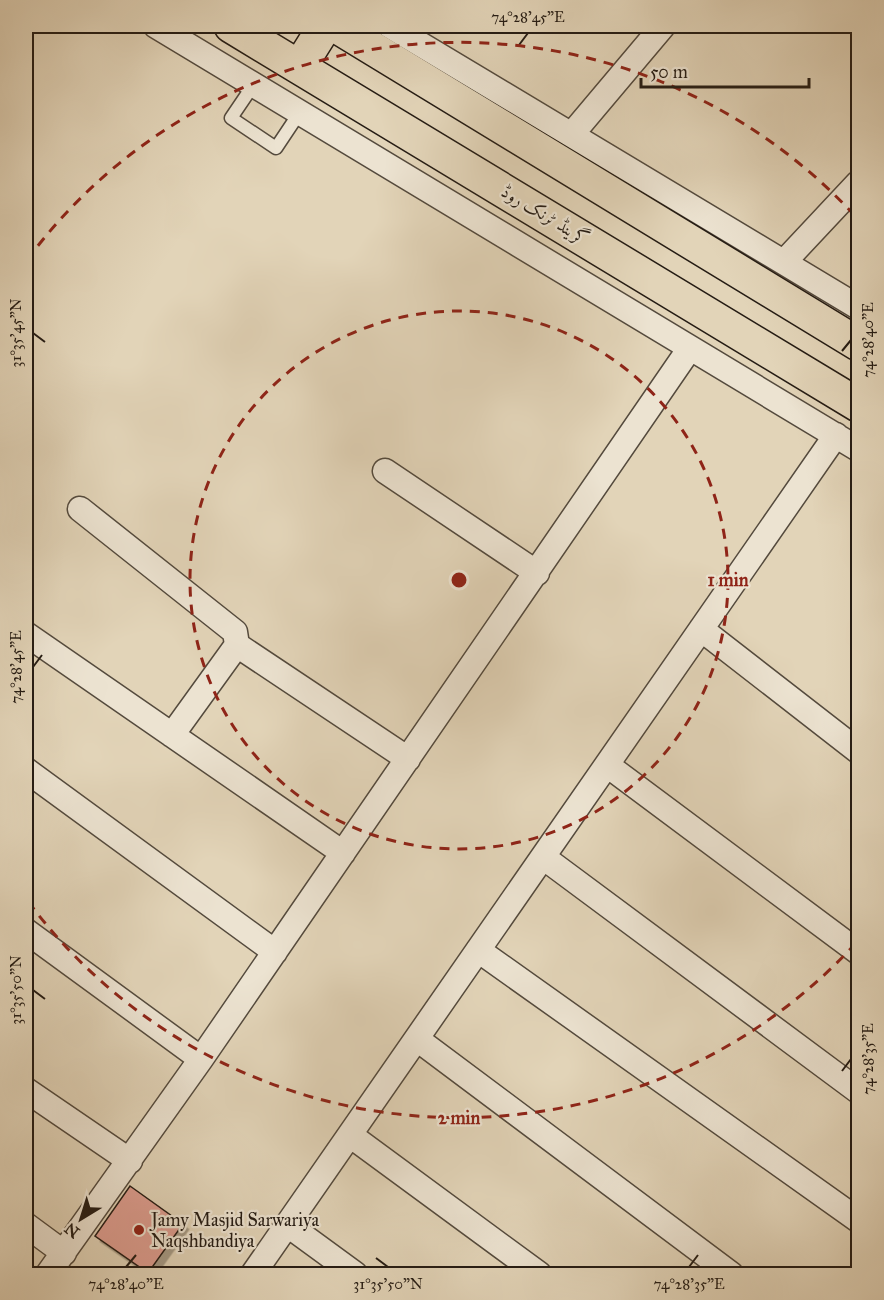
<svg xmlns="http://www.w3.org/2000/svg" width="884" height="1300" font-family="'IM FELL Great Primer',Amiri,serif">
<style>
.building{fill:#de9e91;stroke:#251c14;stroke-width:1.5;filter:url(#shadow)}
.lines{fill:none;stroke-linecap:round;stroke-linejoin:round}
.service-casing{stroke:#544a3d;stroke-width:15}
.minor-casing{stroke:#544a3d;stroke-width:27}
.trunk-casing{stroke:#251c14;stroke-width:36}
.service{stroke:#ece3d1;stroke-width:12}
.minor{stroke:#ece3d1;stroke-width:24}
.trunk{stroke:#e2d4b8;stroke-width:33}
.ticks{fill:none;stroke:#251c14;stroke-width:2}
.ring{fill:none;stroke:#8f2418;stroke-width:3;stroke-dasharray:10 8}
.poi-dot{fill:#8f2418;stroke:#ece3d1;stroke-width:2}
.labels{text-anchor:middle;stroke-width:4.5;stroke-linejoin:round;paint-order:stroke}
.street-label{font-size:18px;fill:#251c14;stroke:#ece3d1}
.poi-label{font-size:18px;fill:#251c14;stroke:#ece3d1;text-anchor:start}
.centre{fill:#8f2418;stroke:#ece3d1;stroke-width:3}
.ring-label{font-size:18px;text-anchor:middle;font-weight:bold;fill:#8f2418;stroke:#ece3d1;stroke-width:4.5;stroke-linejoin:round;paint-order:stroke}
.neatline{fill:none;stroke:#251c14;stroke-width:2}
.ticks-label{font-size:15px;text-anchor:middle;fill:#251c14}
</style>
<defs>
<filter id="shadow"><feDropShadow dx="5.5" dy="5.5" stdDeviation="0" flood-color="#0004"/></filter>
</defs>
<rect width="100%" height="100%" fill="#e2d4b8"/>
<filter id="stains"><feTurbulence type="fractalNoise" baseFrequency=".00333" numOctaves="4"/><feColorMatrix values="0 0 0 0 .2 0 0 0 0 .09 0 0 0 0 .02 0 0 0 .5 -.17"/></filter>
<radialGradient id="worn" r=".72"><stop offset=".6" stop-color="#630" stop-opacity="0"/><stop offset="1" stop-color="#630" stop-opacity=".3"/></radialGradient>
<!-- building -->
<path class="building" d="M130 1186 183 1224 148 1273 95 1236Z"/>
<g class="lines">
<defs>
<path id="service" d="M254 84 231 118 276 148 300 112"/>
<path id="minor" d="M156 26 858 449
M390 26 858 307
M572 134 663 26
M784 262 858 183
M385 471 537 573
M80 509 235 632 237 645 408 759
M701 629 858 751
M26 634 343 853
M172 735 237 645
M607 765 858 952
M26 770 275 952
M543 857 858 1091
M26 931 201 1059
M478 950 858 1220
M417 1039 731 1274
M26 1090 130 1161
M350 1135 539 1274
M26 1225 64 1253
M288 1225 355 1274
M48 1274 201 1059 690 348
M253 1274 836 435"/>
<path id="trunk" d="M231 26 858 405
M336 26 858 344
M300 66 325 26"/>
</defs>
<!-- service casing -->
<use href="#service" class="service-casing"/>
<!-- minor casing -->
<use href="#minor" class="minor-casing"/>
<!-- trunk casing -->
<use href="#trunk" class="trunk-casing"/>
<!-- service -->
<use href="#service" class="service"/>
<!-- minor -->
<use href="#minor" class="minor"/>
<!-- trunk -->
<use href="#trunk" class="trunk"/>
</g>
<!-- ticks -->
<path class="ticks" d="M519 45 528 33M33 333 45 342M842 351 851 340M33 667 42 655M33 990 45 999M842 1071 851 1059M376 1258 388 1267M126 1267 136 1255M689 1267 698 1255"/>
<!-- distance rings -->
<g class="ring">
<circle cx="459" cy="580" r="269"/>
<path d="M856 943A538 538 0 0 1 27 900M27 260A538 538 0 0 1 856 217"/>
</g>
<!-- markers -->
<circle class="poi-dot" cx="139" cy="1230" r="6"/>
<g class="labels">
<!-- street labels -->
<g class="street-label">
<text transform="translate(545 215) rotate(31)" y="6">گرینڈ ٹرنک روڈ</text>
</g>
<!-- poi labels -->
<g class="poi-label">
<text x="151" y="1226">Jamy Masjid Sarwariya<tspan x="151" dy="21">Naqshbandiya</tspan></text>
</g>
</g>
<circle cx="459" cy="580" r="9" class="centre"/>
<g class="ring-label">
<text x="728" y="586">1 min</text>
<text x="459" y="1124">2 min</text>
</g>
<!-- margin -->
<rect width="884" height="1300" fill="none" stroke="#e2d4b8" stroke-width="66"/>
<!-- north arrow -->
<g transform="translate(81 1219) rotate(218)" stroke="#ece3d1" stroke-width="4.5" paint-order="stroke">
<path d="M0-4.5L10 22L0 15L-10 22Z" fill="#251c14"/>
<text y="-9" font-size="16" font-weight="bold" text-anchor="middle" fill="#251c14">N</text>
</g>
<!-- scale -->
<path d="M641 78v9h168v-9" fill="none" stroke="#251c14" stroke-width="3"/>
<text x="650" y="78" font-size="18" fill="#251c14" stroke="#ece3d1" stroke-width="4.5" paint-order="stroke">50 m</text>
<rect x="33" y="33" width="818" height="1234" class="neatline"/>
<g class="ticks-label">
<text x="528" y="22">74°28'45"E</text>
<text transform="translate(16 333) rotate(-90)" y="5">31°35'45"N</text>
<text transform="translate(868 340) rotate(-90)" y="5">74°28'40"E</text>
<text transform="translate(16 667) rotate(-90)" y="5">74°28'45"E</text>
<text transform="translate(16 990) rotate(-90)" y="5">31°35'50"N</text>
<text transform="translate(868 1059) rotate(-90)" y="5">74°28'35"E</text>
<text x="126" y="1289">74°28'40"E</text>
<text x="388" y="1289">31°35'50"N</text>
<text x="689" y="1289">74°28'35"E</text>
</g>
<rect width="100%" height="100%" filter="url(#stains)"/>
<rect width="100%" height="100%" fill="url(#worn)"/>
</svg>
